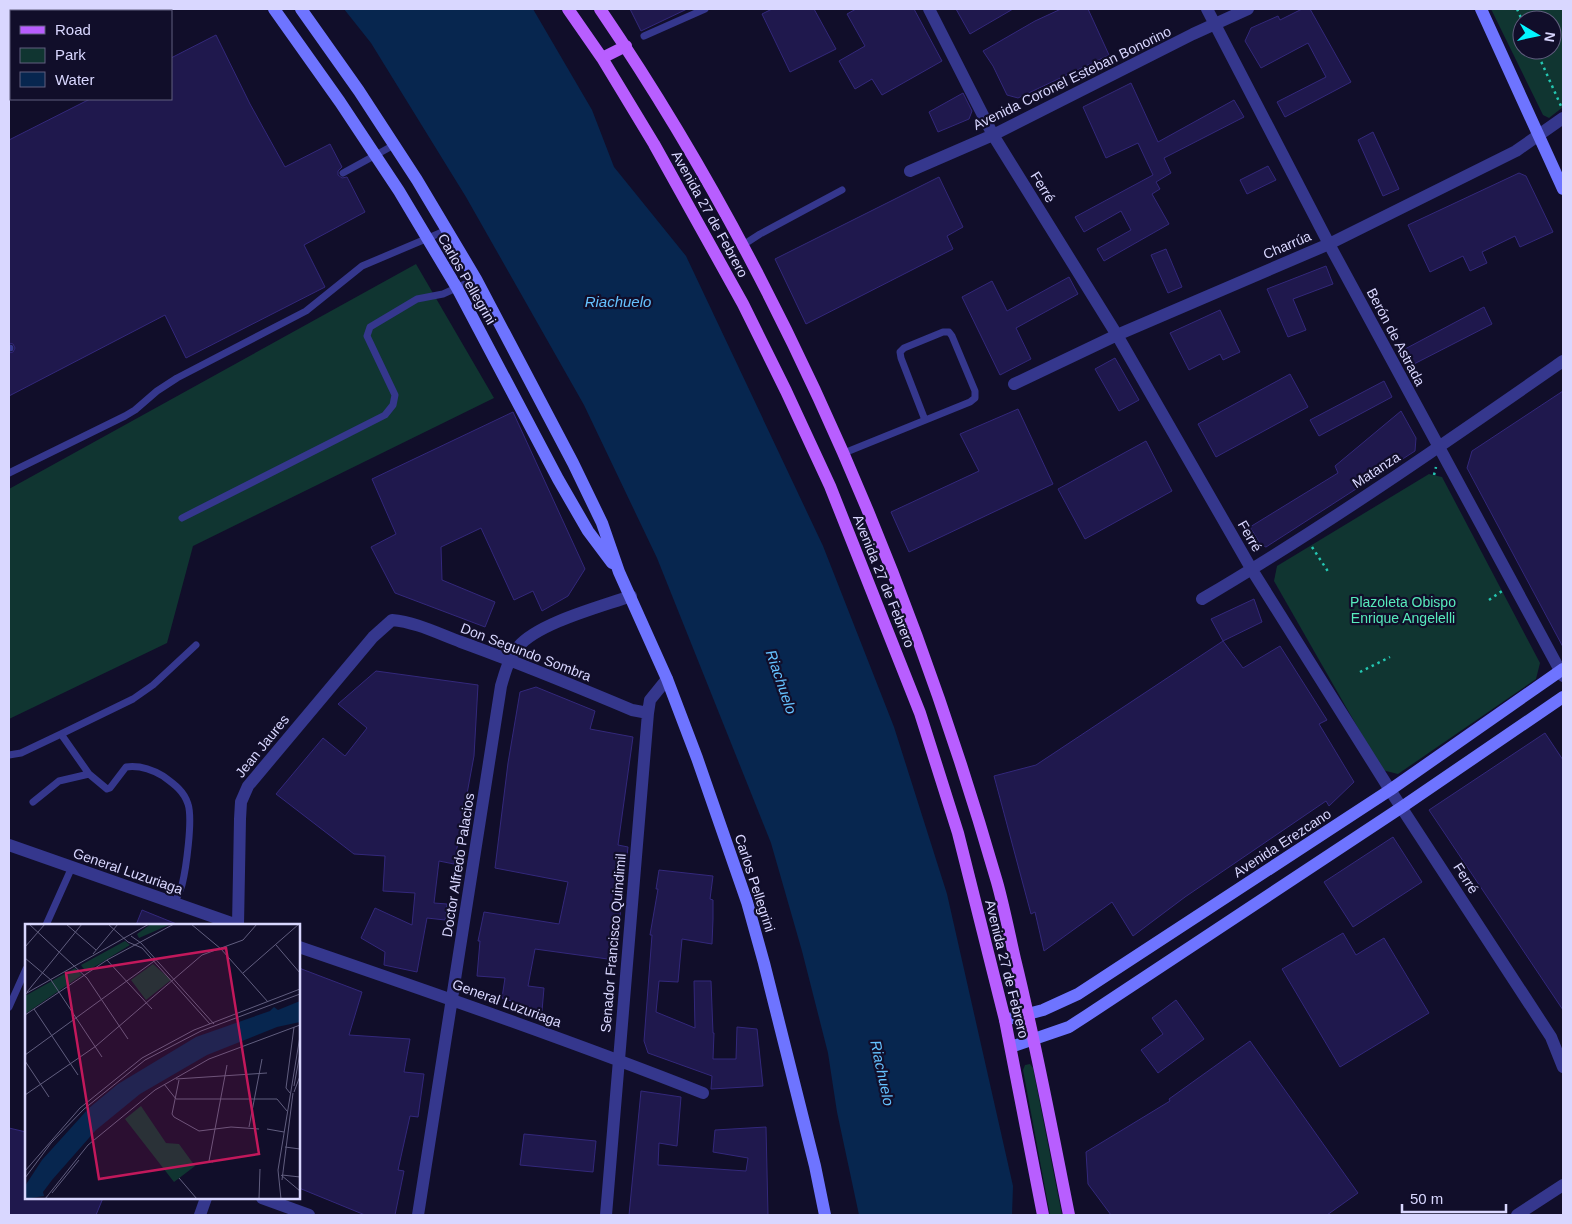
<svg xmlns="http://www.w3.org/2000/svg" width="1572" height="1224" font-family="Helvetica,sans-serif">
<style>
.green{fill:#103531;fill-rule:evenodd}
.water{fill:#07264f}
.building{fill:#1f184d;stroke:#33287b}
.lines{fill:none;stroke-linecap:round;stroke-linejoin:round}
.path{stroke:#24c6b1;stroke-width:2.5;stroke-dasharray:2.5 4;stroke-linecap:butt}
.lane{stroke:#35378d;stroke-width:7}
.street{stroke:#35378d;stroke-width:12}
.secondary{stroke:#6e74ff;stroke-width:12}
.primary{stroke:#b85eff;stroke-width:12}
.labels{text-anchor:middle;stroke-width:4.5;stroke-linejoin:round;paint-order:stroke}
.street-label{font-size:14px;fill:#d9d7ff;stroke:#110e2a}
.park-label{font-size:14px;fill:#57ebbc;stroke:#110e2a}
.water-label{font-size:15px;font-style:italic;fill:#65c2ff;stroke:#110e2a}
.inset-road{fill:none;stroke:#615e7f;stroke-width:1}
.view{fill:#c2185b;fill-opacity:0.15;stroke:#c2185b;stroke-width:2.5}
.inset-edge{fill:none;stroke:#d9d7ff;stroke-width:2.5}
</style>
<rect width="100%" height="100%" fill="#110e2a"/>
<!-- green -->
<path class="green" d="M1491 9H1563V107L1549 118 1543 115ZM1522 20H1552V50H1522Z
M416 264 494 398 193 546 167 643 9 719V489Z
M1429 474 1442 477 1540 663 1536 679 1398 774 1382 770 1274 581 1277 566Z
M1030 1064 1033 1068 1062 1215H1050L1023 1070 1025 1065Z"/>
<!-- water -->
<path class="water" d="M344 9H533L592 110 614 167 686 256 823 546 894 727 947 894 1013 1186 1012 1215H859L837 1112 828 1053 802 951 771 843 657 558 584 405 466 197 371 43Z"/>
<!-- building -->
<path class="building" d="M630 9H687L641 31Z
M772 9H814L836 49 790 72 762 14Z
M856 9H914L942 61 882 95 872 79 855 89 839 61 865 46 847 14Z
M956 9H1013L970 34Z
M1061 9H1088L1109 55 1018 98 1007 95 993 66 983 51 1035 21Z
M1302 9H1310L1351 82 1285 117 1277 102 1326 77 1308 43 1261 68 1245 41 1251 28 1278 16 1280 20Z
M216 35 250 104 285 167 330 144 342 167 338 171V175L342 178 347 177 365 212 304 245 325 287 186 358 165 315 9 396V353L13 352 15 348 13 344 9 343V140L90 99H171V58Z
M1131 83 1158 142 1234 100 1244 117 1164 158 1171 173 1156 182 1160 189 1152 194 1169 224 1104 261 1097 249 1131 230 1121 211 1084 232 1075 217 1153 175 1138 143 1106 158 1083 107Z
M963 93 972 111 969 119 938 132 929 112Z
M1373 132 1399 189 1383 196 1358 140Z
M1268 166 1276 180 1247 194 1240 180Z
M1519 173 1526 176 1553 232 1520 247 1515 236 1482 252 1487 263 1470 271 1463 256 1430 272 1408 225Z
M939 177 963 227 947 236 953 249 806 324 775 259Z
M1166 249 1182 287 1168 293 1151 255Z
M1326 266 1333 284 1293 299 1306 330 1288 337 1267 289Z
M1069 277 1078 294 1016 328 1031 359 1000 375 962 297 992 281 1007 311Z
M1484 307 1492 324 1414 364 1405 349Z
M1220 310 1240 352 1223 360 1220 354 1189 370 1170 333Z
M1115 358 1139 400 1119 411 1095 369Z
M1290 374 1308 407 1216 457 1198 424Z
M1384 381 1392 397 1319 436 1310 420Z
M1563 391V647L1467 468 1472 451Z
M1018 409 1053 484 909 552 891 512 979 471 960 434Z
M1401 411 1416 438 1415 451 1266 547 1261 545 1250 527 1338 473 1335 466Z
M513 412 585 569 568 596 542 611 533 591 514 600 481 528 441 547 442 580 495 602 485 627 395 593 371 547 396 534 372 479Z
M1146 441 1172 491 1085 539 1058 489Z
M1254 599 1262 622 1223 641 1211 619Z
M1223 641 1243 668 1280 646 1327 720 1319 724 1354 782 1329 806 1326 801 1185 897 1133 936 1112 902 1044 951 1035 912 1031 914 994 776 1036 765Z
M376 671 478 685 474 756 454 864 439 861 434 903 447 904 445 920 427 918 417 972 384 965 385 952 361 938 375 908 412 925 415 893 383 891 385 856 354 854 276 794 323 738 345 756 367 728 338 704Z
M536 687 595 711 590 729 633 737 618 845 628 847 615 960 535 949 528 986 544 988 542 1011 502 998 505 978 477 976 480 941H478L484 912 559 924 568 882 495 868 508 763 520 692Z
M1545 733 1563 760V1010L1429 810Z
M1393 837 1422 882 1353 927 1324 882Z
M659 870 713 876 710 899 713 900V919L712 944 682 939 678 982 659 981 656 1012 695 1028 694 981H711L713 1033H714L713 1059H736L737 1027 757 1029 763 1086 711 1089 712 1076 648 1053 644 1041 652 935H650L658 889H656Z
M142 910 179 925H136Z
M1343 933 1356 955 1384 938 1429 1013 1340 1067 1282 969Z
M299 968 362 992 349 1035 410 1039 404 1072 424 1074 418 1117 410 1116 398 1170 404 1171 395 1215H365L299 1188Z
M1176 1000 1204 1039 1158 1073 1141 1050 1163 1034 1152 1018Z
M1250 1041 1358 1193 1327 1215H1111L1088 1184 1086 1152 1170 1101 1169 1099Z
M641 1091 681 1097 677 1146 659 1143 658 1165 746 1171 748 1158 713 1152 715 1130 766 1127 768 1215H629Z
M9 1128 26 1132V1198H103L96 1215H9Z
M524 1134 596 1141 593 1172 520 1165Z"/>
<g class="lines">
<!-- path -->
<path class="path" d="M1517 9 1522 20
M1536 50 1561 106
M1434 475 1436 467
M1312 547 1329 573
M1489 600 1502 591
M1360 672 1390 657"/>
<!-- lane -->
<path class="lane" d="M644 36 705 9
M343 173 394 145
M743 245 760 234 842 190
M9 348H10
M844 453 970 402 975 398V391L952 336 949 332H943L904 348 900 352 901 358 925 420
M9 473 125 416 135 410 157 391 177 378 306 311 362 266 447 230
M182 518 385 415 393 405 395 395 367 336 370 327 417 299 443 294 476 279
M9 755 21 753 61 734
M89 774 61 734 133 699 153 685 196 645
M33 802 59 781 89 774 107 789 110 788 126 767C140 765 151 769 163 776 174 784 184 791 188 804 193 819 186 869 182 885 180 891 177 897 175 903
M46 925 72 867
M9 1007 26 969"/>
<!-- street -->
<path class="street" d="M929 9 993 135 1117 335 1252 570 1390 790 1551 1037 1563 1067
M1207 9 1329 244 1563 676
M910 171 993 135 1193 34 1248 9
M1014 384 1117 335 1329 244 1516 151 1563 118
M1202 599C1326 526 1445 443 1563 361
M9 845 237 925
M238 925 240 819 241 802 248 786 373 637 392 620C416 622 439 634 461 642 519 663 575 686 632 710L648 713
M299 947C434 993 569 1040 703 1093
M262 1198 309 1215
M200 1215 206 1198
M418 1215 501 686C505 672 509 658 518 647 538 623 600 607 631 596
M606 1215 648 713 650 700 667 679
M1517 1215 1563 1185"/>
<!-- secondary -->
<path class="secondary" d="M274 9 340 102 399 191 457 288 558 479 588 531 612 563
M301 9 359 91 417 180 476 279 573 463 602 523 619 572 667 679 697 758 747 902 764 963 815 1166 825 1215
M1481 9 1563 189
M1005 1020 1043 1010 1078 994 1390 790 1563 669
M1011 1047 1069 1027 1086 1016 1402 807 1563 697"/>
<!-- primary -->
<path class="primary" d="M568 9 602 58 654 144 743 304 786 391 830 486 920 713 958 833 1005 1020 1043 1215
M600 9C781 275 908 574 997 882 1004 907 1009 933 1015 959 1036 1044 1052 1130 1069 1215
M602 58 626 46"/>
</g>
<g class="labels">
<!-- street labels -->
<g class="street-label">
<text transform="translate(1072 78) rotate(-26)" y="5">Avenida Coronel Esteban Bonorino</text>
<text transform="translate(1043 187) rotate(58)" y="5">Ferré</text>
<text transform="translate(710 214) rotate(61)" y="5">Avenida 27 de Febrero</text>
<text transform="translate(1287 245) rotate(-23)" y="5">Charrúa</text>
<text transform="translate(467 279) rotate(60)" y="5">Carlos Pellegrini</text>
<text transform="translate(1396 337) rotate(62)" y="5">Berón de Astrada</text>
<text transform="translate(1376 470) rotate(-33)" y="5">Matanza</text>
<text transform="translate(1250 536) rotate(60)" y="5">Ferré</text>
<text transform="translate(884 581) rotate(68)" y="5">Avenida 27 de Febrero</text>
<text transform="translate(526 652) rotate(21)" y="5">Don Segundo Sombra</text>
<text transform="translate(262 746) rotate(-51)" y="5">Jean Jaures</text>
<text transform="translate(1282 843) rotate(-33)" y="5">Avenida Erezcano</text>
<text transform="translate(458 865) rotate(-81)" y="5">Doctor Alfredo Palacios</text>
<text transform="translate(128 871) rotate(19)" y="5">General Luzuriaga</text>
<text transform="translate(1466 878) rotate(57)" y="5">Ferré</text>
<text transform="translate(755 883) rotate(72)" y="5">Carlos Pellegrini</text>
<text transform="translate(613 943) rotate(-85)" y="5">Senador Francisco Quindimil</text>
<text transform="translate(1007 969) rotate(76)" y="5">Avenida 27 de Febrero</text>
<text transform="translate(507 1003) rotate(20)" y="5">General Luzuriaga</text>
</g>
<!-- park labels -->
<g class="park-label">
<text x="1403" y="607">Plazoleta Obispo<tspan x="1403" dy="16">Enrique Angelelli</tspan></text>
</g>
<!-- water labels -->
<g class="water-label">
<text x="618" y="307">Riachuelo</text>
<text transform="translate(781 682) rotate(71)" y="5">Riachuelo</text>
<text transform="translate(882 1073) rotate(78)" y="5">Riachuelo</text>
</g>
</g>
<!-- overview -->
<g transform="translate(25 924)">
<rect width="275" height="275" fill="#110e2a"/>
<path d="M126 0H146L114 14 112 10ZM100 17 105 21 61 48 56 41ZM128 40 146 56 121 76 106 56ZM50 44 57 51 0 90V72ZM116 182 141 219 154 220 170 242 149 258 100 195Z" fill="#103531"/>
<path d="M275 77V98L252 103 182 131 115 170 71 206 27 256 18 268 19 272 0 275V262L17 236 64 184 93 160 171 113 245 87 249 83 253 86Z" fill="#07264f"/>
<path class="inset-road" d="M4 0 62 54 103 115M41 0 71 26M83 0 103 18 117 24 185 100M166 0 196 25 243 78M106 12 116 19 189 100M251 21 275 49M0 23 20 0M68 30 93 0M0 34 26 56 77 133M82 36 127 85M218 49 274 0M2 68 57 0M0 70 124 0M9 85 53 151M0 91 82 36 149 0M0 131 132 35M0 137 24 173M151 155 242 149M154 156 147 190 149 193 174 207 206 203 234 205M139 160 151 175H252L262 187M269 162 275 129M269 168 275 152M265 169 261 164 269 103M0 171 71 122 177 31 218 16 232 0M224 203 237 135M242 205 259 208M260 223 275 225M188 238 184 237 202 141M0 247 55 184 117 134 169 106 275 65M256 251 275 267M257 251 275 253M0 254 26 219 59 185 120 136 176 107 275 70M154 254 172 275M257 256 268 169M27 269 54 236M20 275 63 221 130 166 184 135 275 101M234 275 235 245M256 275 253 246 275 112"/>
<path class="view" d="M201 24 234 230 74 255 41 49Z"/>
<rect width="275" height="275" class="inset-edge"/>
</g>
<!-- border -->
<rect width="1572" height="1224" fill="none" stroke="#d9d7ff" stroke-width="20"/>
<!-- legend -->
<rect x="10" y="10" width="162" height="90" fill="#110e2a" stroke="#615e7f"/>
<rect x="20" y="26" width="25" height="8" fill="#b85eff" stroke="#615e7f"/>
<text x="55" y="35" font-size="15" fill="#d9d7ff">Road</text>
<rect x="20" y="48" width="25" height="15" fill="#103531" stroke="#615e7f"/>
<text x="55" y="60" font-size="15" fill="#d9d7ff">Park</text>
<rect x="20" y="72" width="25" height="15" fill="#07264f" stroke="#615e7f"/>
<text x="55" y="85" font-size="15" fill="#d9d7ff">Water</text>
<!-- north arrow -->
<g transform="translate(1537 35) rotate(99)"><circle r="24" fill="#110e2a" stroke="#615e7f"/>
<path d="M0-4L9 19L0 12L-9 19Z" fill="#03f6ff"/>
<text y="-8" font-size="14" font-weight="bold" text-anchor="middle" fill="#d9d7ff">N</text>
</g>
<!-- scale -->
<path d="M1402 1204v8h104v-8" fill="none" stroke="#d9d7ff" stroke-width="2.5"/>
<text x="1410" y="1204" font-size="15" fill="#d9d7ff" stroke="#110e2a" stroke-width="4" paint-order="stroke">50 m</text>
</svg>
